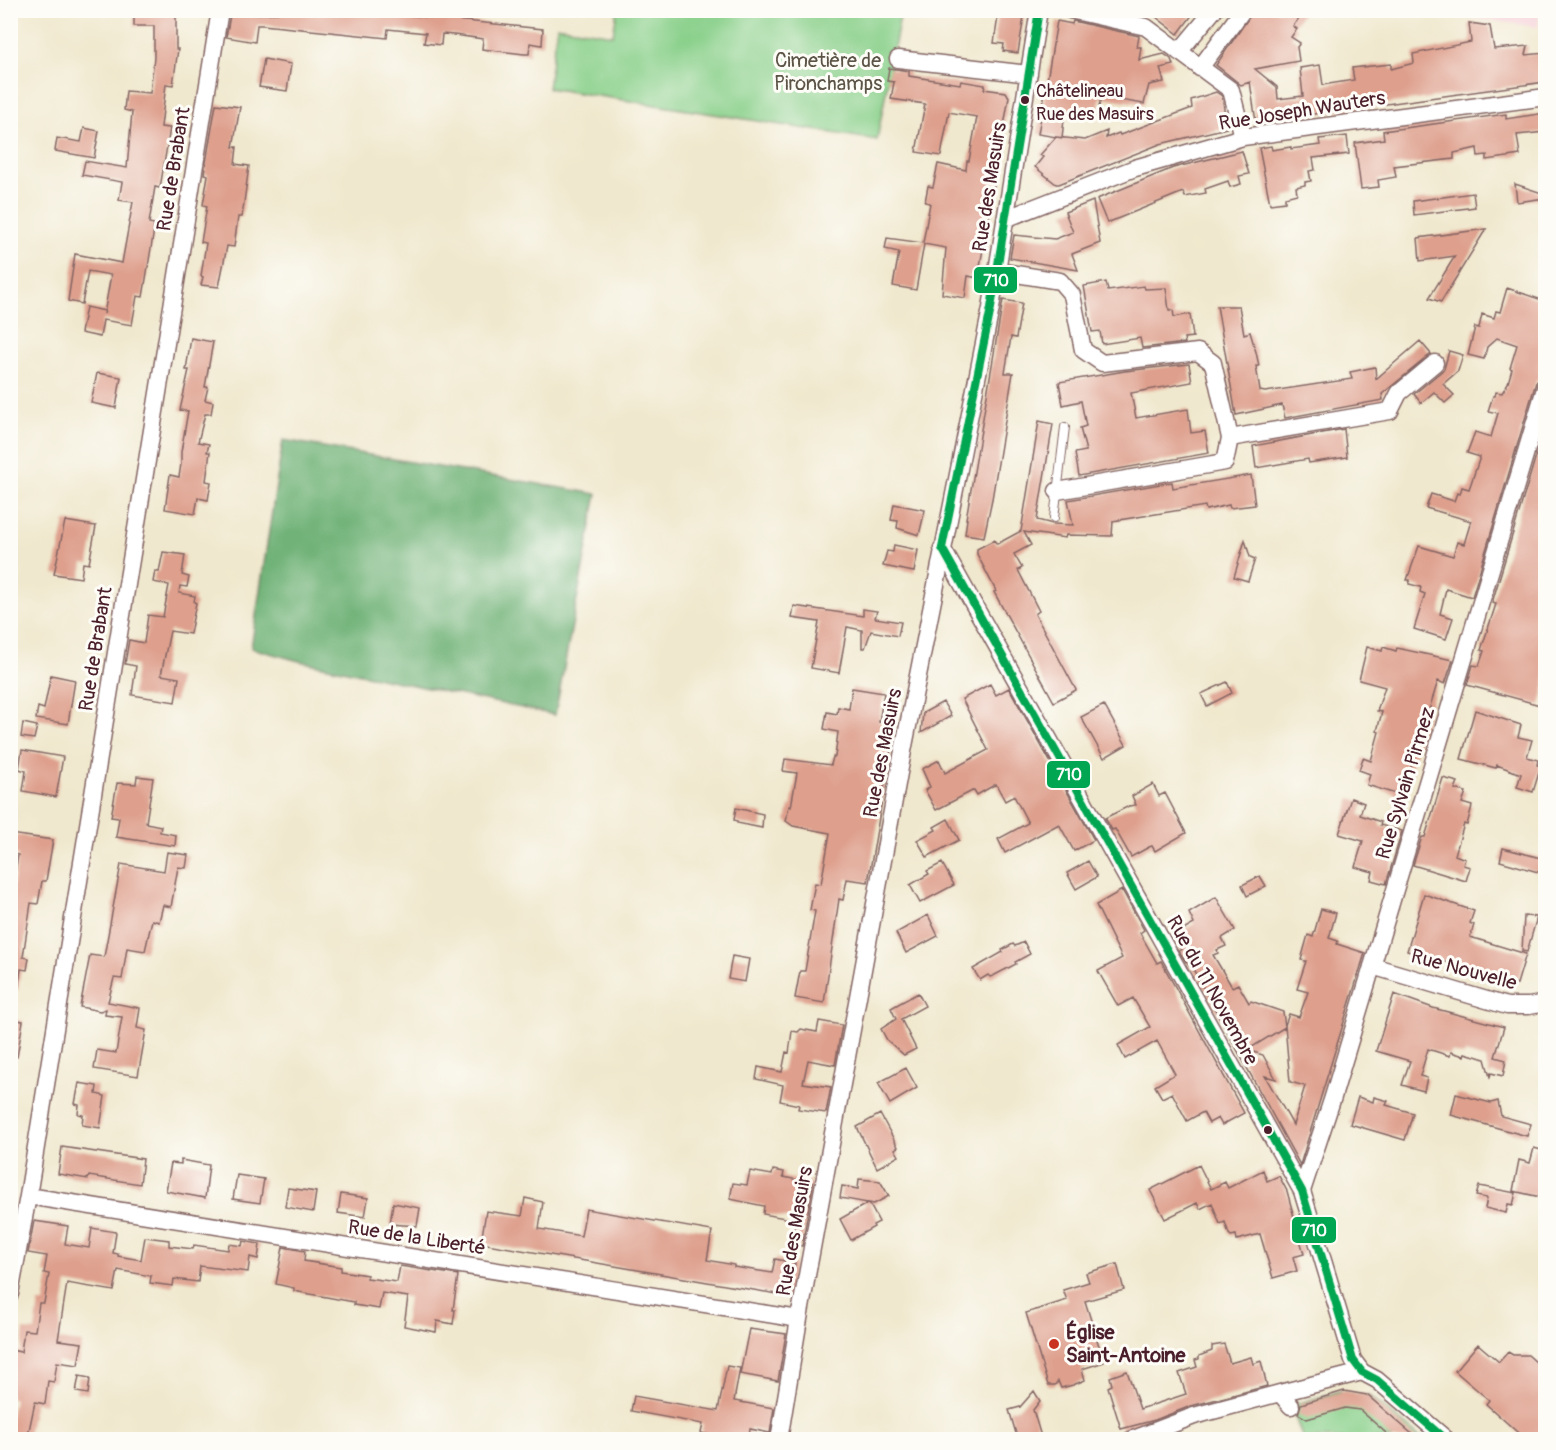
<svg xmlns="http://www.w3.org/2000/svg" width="1556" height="1450" font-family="Pangolin,sans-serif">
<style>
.built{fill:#f6cfd8}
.green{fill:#8ad08b;stroke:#6a785b;stroke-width:1.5}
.forest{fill:#6fb277;stroke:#5c6851;stroke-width:1.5}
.building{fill:#de9f8c}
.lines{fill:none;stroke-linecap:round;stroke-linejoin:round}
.service-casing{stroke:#846564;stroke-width:10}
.minor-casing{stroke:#846564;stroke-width:19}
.service{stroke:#fff;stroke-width:8}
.minor{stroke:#fff;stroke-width:16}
.bus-1-casing{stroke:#fdfcf7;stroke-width:12}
.bus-1{stroke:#00a651;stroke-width:8}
.bus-dot{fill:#4a1f2b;stroke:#fdfcf7;stroke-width:2}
.poi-dot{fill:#c8321e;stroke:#fdfcf7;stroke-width:2}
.labels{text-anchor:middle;stroke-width:6;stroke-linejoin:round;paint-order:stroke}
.bus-label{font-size:18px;fill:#4a1f2b;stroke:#fdfcf7;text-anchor:start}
.park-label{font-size:20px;fill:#5d5448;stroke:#fdfcf7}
.street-label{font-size:20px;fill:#4a1f2b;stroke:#fdfcf7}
.poi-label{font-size:20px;font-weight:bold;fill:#4a1f2b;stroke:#fdfcf7;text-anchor:start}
.line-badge{stroke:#fdfcf7;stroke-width:2}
.badge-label{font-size:16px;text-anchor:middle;font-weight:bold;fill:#fff}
</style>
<rect width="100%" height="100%" fill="#fdfcf7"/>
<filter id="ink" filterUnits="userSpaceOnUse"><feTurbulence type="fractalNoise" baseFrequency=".0167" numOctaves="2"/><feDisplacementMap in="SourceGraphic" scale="12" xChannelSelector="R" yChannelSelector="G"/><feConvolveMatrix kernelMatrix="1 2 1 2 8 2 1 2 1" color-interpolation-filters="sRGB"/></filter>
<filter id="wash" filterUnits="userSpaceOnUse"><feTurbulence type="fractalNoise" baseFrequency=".008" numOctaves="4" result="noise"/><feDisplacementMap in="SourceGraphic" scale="24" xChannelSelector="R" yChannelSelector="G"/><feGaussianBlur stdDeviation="1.35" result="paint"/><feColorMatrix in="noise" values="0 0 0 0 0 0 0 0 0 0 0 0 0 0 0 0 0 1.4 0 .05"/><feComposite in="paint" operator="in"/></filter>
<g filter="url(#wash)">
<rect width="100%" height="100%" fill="#f0e8ce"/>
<!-- built -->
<path class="built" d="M1422 11H1540L1538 27Z"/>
<!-- green -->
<path class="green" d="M617 11H901L877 140 548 88 557 26 613 35Z
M1339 1391 1370 1396 1422 1439H1303L1291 1406Z"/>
<!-- forest -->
<path class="forest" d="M283 440 597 494 555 715 299 661 251 648Z"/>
<g id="blocks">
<!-- building -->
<path class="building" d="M134 10 176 11V49H178L173 85 166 84 161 127 170 128 160 188 155 187 149 223 154 224 153 236 143 297 137 296 132 325 103 320 100 337 81 333 86 307 105 311 104 314 111 275 88 271 82 304 68 301 75 254 122 263 133 202 119 200 122 182 82 175 85 161 127 168 132 112 124 110 126 91 150 93 154 58V26H134Z
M231 10H247L246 14 278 13V10H357L543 29 542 45 530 43 529 54H524L482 49 483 39 454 35 442 34 441 45 424 43 426 33 388 29 387 38 263 25H257L255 42 226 37Z
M999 10H1025L1018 53 1003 51 1004 44 994 43Z
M1147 10H1196L1178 34Z
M1254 10H1305L1293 26 1297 29 1291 37 1300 43 1297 47 1299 61 1255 69 1277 87 1278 99 1303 96 1300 68 1320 65 1323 85 1354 80 1352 68 1391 64V69L1414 63 1413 54 1471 42 1469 23 1490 26 1494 49 1528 46 1526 55 1545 53V82L1256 122 1250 82 1241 85 1216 65Z
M1057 21 1072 24 1073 21 1139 36 1137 47H1141L1139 60 1164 54 1171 59 1173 65 1160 68 1164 82 1149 85 1144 104 1101 97 1097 116 1065 110 1062 138 1038 134Z
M264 59 291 64 287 91 259 87Z
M889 68 909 71V76L960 84 961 81 985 85 984 89 1006 92 1009 97 978 278 968 276 965 298 942 294 946 248 924 244 916 290 893 286 899 252 885 249 887 238 923 243 930 203 925 202 928 186 933 187 938 164 966 170 967 161H969L977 117 949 112 941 156 916 152 925 104 891 99 894 82 887 81Z
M1216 92 1222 96 1227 128 1160 144 1059 184H1056L1035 167 1043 157 1040 155 1056 137 1085 140 1107 131 1106 138 1119 133 1120 135 1192 108 1191 100Z
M216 104 240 107 233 147H237L235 164 249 166 242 217H238L234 247 227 246 219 287 201 285 203 277 201 276 206 243 201 242 207 206 203 205 208 175 204 174Z
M1545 113V132L1517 135 1520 155 1487 160V155L1478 156 1477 148 1454 153V159L1394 166 1396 177 1378 180 1379 187 1361 189 1355 143 1384 139 1383 131 1506 114V119Z
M84 128 99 131 94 158 55 151 57 138 81 142Z
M1347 136 1349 154 1313 158 1315 170 1309 171 1311 181 1305 182V185L1296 187 1297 194 1285 197V202L1270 204 1259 148 1271 146 1272 150 1291 147V149L1320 145 1319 139Z
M1242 151 1249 174 1239 176 1241 184 1230 187 1228 181 1205 189 1206 193 1185 197 1183 192 1107 223 1097 199 1173 168Z
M1515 184 1545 194V198L1517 202Z
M1473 193 1475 207 1414 215 1413 201Z
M1093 201 1100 243 1072 254 1078 270 1010 258 1014 235 1055 239 1073 232 1065 212Z
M1486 229 1441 302 1429 298 1455 256 1420 261 1418 238Z
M1106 282 1108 291 1144 286 1145 289 1166 288 1169 310H1173L1174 317 1190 314 1193 337 1184 338 1185 343 1142 348 1140 338 1102 344 1100 331 1092 332 1084 286Z
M1507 288 1545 301V361L1541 376 1536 382 1472 597 1446 589 1440 614 1453 618 1446 639 1414 629 1425 594 1420 592 1421 587 1409 584 1410 580H1407L1419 546 1453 556 1457 542 1464 544 1471 521 1426 508 1431 494 1454 501 1457 493 1460 494 1462 487 1469 489 1480 457 1467 453 1475 432 1491 437 1498 413 1488 411 1493 396H1495L1496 392 1502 393 1508 383 1512 369 1510 368 1517 345 1497 338 1487 347 1484 359 1468 355 1475 327 1479 328 1482 314 1494 318 1496 311 1500 312Z
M1003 300 1022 303 1016 338 1011 337 1005 373H1013L992 499 984 537 965 534 967 519H966Z
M1217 306H1239L1244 334 1250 332 1256 352 1259 366H1256L1260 391 1265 392 1352 379 1350 372 1375 367 1376 379 1420 341 1431 354 1382 394 1383 400 1285 418 1282 405 1236 415Z
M191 338 213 342 205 387H208L205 400 213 402 211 414H205L198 442 209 444 207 452H210L206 481 211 482 208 500 198 498 195 514 165 509 170 475 179 477 181 464V452L188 411 180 410 189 370H186Z
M1449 351 1463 355 1458 371 1443 384 1454 395 1445 403 1434 392 1421 403 1414 394 1444 369Z
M1189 364 1192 382 1131 393 1136 418 1188 409 1191 433 1205 431 1209 453 1079 476 1075 453 1086 451 1080 428 1086 426 1081 401 1063 405 1059 382 1125 371Z
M97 373 121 377 116 408 91 403Z
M1039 421 1053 424 1037 520 1053 524 1073 525 1068 500 1172 482 1173 488 1251 475 1255 505 1230 508 1229 505 1206 510 1205 506 1113 521 1112 536 1066 535 1065 538 1024 532 1031 545 1014 554 1022 568 1018 570 1039 611 1035 614 1076 690 1054 702 994 592 996 591 977 554V549L994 540 997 544 1021 531Z
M1344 429 1347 457 1309 463 1308 459 1256 468 1253 446Z
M1541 439 1545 441V608L1540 630 1545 632V686L1540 705 1467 685 1473 665 1479 666 1484 651 1481 650 1496 604 1492 603Z
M894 504 925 510 919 535 897 528 898 521 891 520Z
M65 521 96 526 89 564 83 563 81 578 54 574Z
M1245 540 1250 557 1255 559 1248 581 1234 577Z
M894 545 918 550 914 572 883 566 887 551 893 552Z
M163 552 185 555 182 575 189 577 187 587 180 586 179 593 195 596 194 602 196 603 190 634 170 631 161 675 179 678 175 702 132 695 136 666 125 664 129 640 144 643 148 615 163 617 169 585 153 582 155 571 159 572Z
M794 606 863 616V609L877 611 875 618 901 622 898 636 871 631 865 648H862V630L847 627 839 673 811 668 819 622 792 618Z
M1367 647 1382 651 1383 647 1396 651 1397 648 1453 660 1445 684 1438 681 1402 796 1367 785 1370 774 1359 770 1363 758 1371 761 1379 732 1377 731 1382 712 1377 711 1385 687 1359 680Z
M51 675 75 680 68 724 36 719 38 707 44 709Z
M1227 682 1232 693 1207 706 1201 694Z
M990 684 996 695 1009 688 1094 840 1074 851 1059 824 1005 853 998 839 1028 823 1014 796 1005 801 996 784 977 795 974 790 936 810 925 790 930 787 922 769 939 760 945 773 988 750 962 699Z
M852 688 884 693 879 722 895 724 868 882 847 879 843 900 839 899 824 1003 795 998 800 971H805L815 911 810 910 815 883 821 884 830 833 793 826 786 821 789 806 791 807 797 773 783 771 785 759 831 765 833 757H835L838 732 824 729 827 712 837 714 838 707 849 709Z
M943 702 951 716 921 733 923 713Z
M1104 705 1126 745 1104 758 1081 717Z
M1475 710 1521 725 1518 737 1532 740 1527 757 1538 760 1537 765 1541 766 1533 792 1517 787 1521 774 1497 765 1496 768 1461 759Z
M23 723 37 726 34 739 21 737Z
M22 750 63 757 56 797 23 791 26 771 19 769Z
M137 776 153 778 146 823 161 826 160 832 176 835 175 846 116 837 119 818 111 817 117 783 136 784Z
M1443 778 1458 782 1455 789 1466 792 1462 803 1472 806 1467 825 1464 824 1455 855 1465 859 1463 865 1470 867 1466 881 1413 865 1422 837H1425Z
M1153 784 1159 796 1165 793 1186 833 1155 851 1152 846 1149 847 1131 857 1115 829 1112 830 1105 818 1129 806 1136 805 1132 796Z
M1351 798 1364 803 1360 815 1381 822 1380 825 1402 831 1386 884 1371 880 1373 872 1355 867 1363 841 1339 834Z
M736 808 763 814 762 828 737 823V821L734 820Z
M948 819 959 840 927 857 917 840 936 830 934 827Z
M10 834 53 840 46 881H42L38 904 31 903 23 957 29 958 27 970 21 969 18 990 10 989V901L18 855 10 853Z
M1503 848 1545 859V874L1500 861Z
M167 852 188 855 186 868 178 867 171 907 163 905 159 922 152 920 145 951 127 948 122 979 114 978 108 1002 140 1008 137 1028 146 1030 138 1076 94 1069 97 1050 116 1053 122 1017 105 1015 106 1009 100 1011 80 1007 90 955 104 957 121 864 164 871Z
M1088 861 1097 877 1076 889 1067 873Z
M942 863 954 885 920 903 910 885 929 874 927 871Z
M1260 876 1266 886 1247 896 1242 885Z
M1122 890 1144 930 1140 933 1157 963 1161 961 1244 1113 1222 1125 1218 1118 1209 1123 1203 1112 1187 1121 1172 1093 1162 1098 1155 1086 1175 1074 1157 1041 1125 1059 1118 1045 1150 1027 1133 998 1118 1006 1098 971 1122 958 1096 905Z
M1424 894 1474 911 1470 923 1474 925 1470 937 1526 954 1517 984 1407 951Z
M1216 897 1235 930 1222 938 1226 946 1217 950 1218 953 1213 955 1232 987 1238 984 1249 1003 1251 1001 1283 1012 1285 1027 1247 1050 1263 1055 1276 1079 1265 1076 1293 1125 1305 1086 1290 1082 1285 1025 1289 1014 1299 1017 1308 992 1297 989 1306 961 1301 960 1308 935 1313 937 1321 909 1336 913 1329 938 1338 941 1337 944 1365 953 1300 1165 1193 969 1186 962 1179 951 1181 950 1173 936 1194 924 1189 913Z
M928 915 938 936 906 953 896 933Z
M1524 916 1537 917 1527 952 1522 951Z
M1024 942 1030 954 1015 962 1016 964 993 976 990 977 988 975 980 980 973 969 1003 952 1002 950 1013 944 1015 946Z
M732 956 749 959 745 982 728 979Z
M918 993 925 1006 901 1019 916 1049 904 1055 887 1040 881 1029 896 1019 891 1008Z
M1394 994 1433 1008 1504 1027 1495 1057 1506 1060 1503 1076 1491 1073 1490 1077 1485 1059 1465 1053 1464 1056 1451 1052 1450 1056 1428 1049 1420 1076 1427 1078 1424 1091 1402 1085 1410 1061 1376 1051Z
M10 1019 23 1021 17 1057 10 1056Z
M819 1021 842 1025 835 1065 808 1060 803 1083 831 1087 826 1113 798 1109 799 1105 780 1101 783 1085 756 1079 758 1067 782 1072 786 1052 789 1053 792 1031 798 1032 801 1029 817 1032Z
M906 1068 917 1088 890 1104 878 1083Z
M79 1083 97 1086 96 1094 105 1096 100 1128 82 1125 83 1115 78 1114 79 1105 75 1104Z
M1456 1094 1491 1103 1498 1101 1501 1116 1531 1124 1527 1136 1451 1115Z
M1358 1097 1373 1102 1374 1097 1388 1101 1386 1105 1413 1113 1405 1140 1350 1124Z
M880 1114 898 1147 895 1149 899 1156 877 1168 857 1127Z
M62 1147 143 1159 140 1184 89 1176 88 1179 58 1174Z
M1534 1148 1545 1151 1542 1166H1545V1198L1513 1191 1519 1160 1530 1163Z
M181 1160 209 1165 205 1198 166 1191 171 1163 181 1164Z
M1199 1165 1211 1189 1225 1182 1228 1188 1263 1170 1267 1181 1279 1176 1287 1191 1304 1254 1293 1257 1297 1271 1273 1278 1260 1234 1237 1240 1236 1235 1231 1236 1229 1234 1225 1222 1220 1224 1212 1203 1200 1209 1197 1203 1165 1219 1150 1190Z
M773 1170 784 1172 783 1177 813 1183 802 1246 791 1245 796 1220 763 1214 764 1206 730 1199 733 1183 747 1185 750 1171 772 1175Z
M237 1175 264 1179 260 1203 233 1199Z
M859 1179 880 1181 889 1196 874 1204 869 1203 879 1222 873 1225 874 1227 851 1240 840 1219 868 1203 840 1198 842 1186 858 1189Z
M1479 1186 1516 1193 1513 1205 1508 1204 1506 1213 1485 1208 1487 1198 1476 1196Z
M288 1188 316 1192 313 1212 285 1207Z
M341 1194 368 1198 365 1217 338 1213Z
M525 1198 543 1202 539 1229 581 1236 586 1209 712 1231 707 1260 734 1265V1267L772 1273 775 1259 795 1263 789 1296 481 1243 486 1211 522 1216Z
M393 1203 420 1208 417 1226 390 1224Z
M34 1221 68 1226 65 1244 89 1248 92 1228 116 1232 113 1253 118 1254V1256L141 1260 145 1237 169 1240V1246L193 1249 194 1245 228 1250 229 1244 242 1246 243 1241 260 1244 258 1259 250 1257 248 1272 200 1266 198 1282 174 1279 173 1286 150 1283 151 1276 118 1270 114 1291 67 1283 58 1340 82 1343 78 1365 57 1362 54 1382 48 1381 45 1404 35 1402 27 1440H24L10 1437V1418L14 1399 10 1398V1350L21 1352 24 1330 35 1331 39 1303H44L49 1274 44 1273 47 1256 28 1253Z
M283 1247 305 1251 304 1261 341 1267V1271L367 1275V1278L397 1282 400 1266 458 1275 453 1310H455L453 1324 437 1321 436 1332 404 1326 408 1297 382 1293 379 1309 354 1305V1302L294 1291V1288L276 1284Z
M1117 1264 1124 1290 1085 1301 1104 1362 1082 1369 1085 1380 1073 1385 1061 1388 1058 1381 1055 1385H1048L1026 1313 1067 1300 1063 1290 1089 1282 1086 1273Z
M749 1329 786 1334 778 1381 740 1374Z
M1224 1344 1230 1363 1251 1357 1253 1364 1261 1361 1267 1386 1191 1406 1155 1420 1121 1429 1108 1387 1112 1385 1110 1377 1127 1371 1140 1409 1186 1394 1179 1373 1197 1367 1195 1360 1199 1359V1356L1212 1351V1346Z
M1478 1344 1499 1362 1508 1352 1513 1355H1528L1545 1370V1440H1526L1486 1404 1489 1400 1455 1371Z
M727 1366 740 1368 734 1401 774 1408 770 1433 750 1429 748 1440H735L701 1433 703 1424 631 1411 634 1396 718 1411Z
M79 1376 90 1378 88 1394 76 1392Z
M1034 1391 1040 1401 1033 1410 1042 1440H1018L1009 1410 1020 1407Z
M1344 1391 1367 1395 1419 1440H1394L1360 1410 1345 1408 1307 1419 1298 1414 1301 1404Z"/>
</g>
</g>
<g filter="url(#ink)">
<use href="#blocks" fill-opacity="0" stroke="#846564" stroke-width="1.5"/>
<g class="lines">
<defs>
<path id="service" d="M1054 518 1065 427"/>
<path id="minor" d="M1070 10 1146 27 1231 90 1243 137
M1179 52 1214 10
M898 59 1029 74
M1200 68 1243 10
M1005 219 1135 168 1243 137 1546 97
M997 271 1060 281 1072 295 1083 350 1102 363 1198 352 1213 363 1230 438
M1057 491 1225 462 1230 438 1390 411 1399 393 1435 363
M942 548 1302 1191 1353 1360 1362 1372 1377 1380 1447 1440
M1372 966 1507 1006H1529L1546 1003
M1302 1191 1333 1097 1546 385
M28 1196 799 1319
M10 1294 28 1196 220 10
M1280 1393 1362 1372
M779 1440 799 1319 903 751 991 308 1039 10
M1131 1440 1194 1416 1280 1393 1291 1406"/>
</defs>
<!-- service casing -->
<use href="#service" class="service-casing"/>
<!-- minor casing -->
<use href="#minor" class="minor-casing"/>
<!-- service -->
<use href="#service" class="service"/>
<!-- minor -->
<use href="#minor" class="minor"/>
<defs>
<path id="bus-1" d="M942 548 1302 1191 1353 1360 1362 1372 1377 1380 1446 1440
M942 548 991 308 1039 10"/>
</defs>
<!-- bus-1 casing -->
<use href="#bus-1" class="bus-1-casing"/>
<!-- bus-1 -->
<use href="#bus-1" class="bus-1"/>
</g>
</g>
<!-- markers -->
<g class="bus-dot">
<circle cx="1025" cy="100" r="5"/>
<circle cx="1268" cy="1130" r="5"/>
</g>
<circle class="poi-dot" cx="1054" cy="1344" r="6"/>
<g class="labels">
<!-- bus labels -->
<g class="bus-label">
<text x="1036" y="97">Châtelineau<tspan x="1036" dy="23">Rue des Masuirs</tspan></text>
</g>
<!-- park labels -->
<g class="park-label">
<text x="828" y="67">Cimetière de<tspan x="828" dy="23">Pironchamps</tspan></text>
</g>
<!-- street labels -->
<g class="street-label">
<text transform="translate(1302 110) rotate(-9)" y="7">Rue Joseph Wauters</text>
<text transform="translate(173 169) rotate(-81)" y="7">Rue de Brabant</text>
<text transform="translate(989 187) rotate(-81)" y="7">Rue des Masuirs</text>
<text transform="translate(95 649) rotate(-81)" y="7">Rue de Brabant</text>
<text transform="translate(882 753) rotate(-79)" y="7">Rue des Masuirs</text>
<text transform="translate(1405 783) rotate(-73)" y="7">Rue Sylvain Pirmez</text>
<text transform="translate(1464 969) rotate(15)" y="7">Rue Nouvelle</text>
<text transform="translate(1213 990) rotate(61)" y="7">Rue du 11 Novembre</text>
<text transform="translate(794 1231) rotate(-80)" y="7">Rue des Masuirs</text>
<text transform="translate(417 1237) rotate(9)" y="7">Rue de la Liberté</text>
</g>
<!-- poi labels -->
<g class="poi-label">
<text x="1066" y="1339">Église<tspan x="1066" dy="23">Saint-Antoine</tspan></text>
</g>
</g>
<g class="line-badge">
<rect x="973" y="266" width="45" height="28" rx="6" fill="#00a651"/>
<rect x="1046" y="760" width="45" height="29" rx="6" fill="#00a651"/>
<rect x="1291" y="1216" width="46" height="28" rx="6" fill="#00a651"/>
</g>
<g class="badge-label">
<text x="996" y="286">710</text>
<text x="1069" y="780">710</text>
<text x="1314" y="1236">710</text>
</g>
<!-- margin -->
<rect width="1556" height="1450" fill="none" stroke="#fdfcf7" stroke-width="36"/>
</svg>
